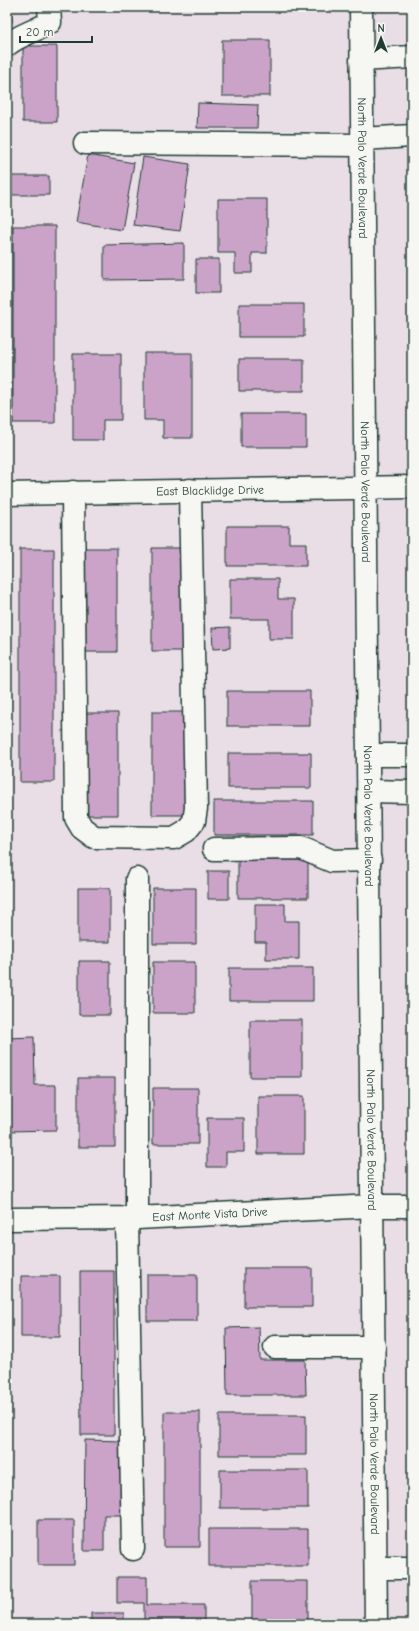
<svg xmlns="http://www.w3.org/2000/svg" width="419" height="1631" font-family="'Comic Neue',sans-serif">
<style>
.building{fill:#cba3c9;stroke:#1f3d34}
.lines{fill:none;stroke-linecap:round;stroke-linejoin:round}
.minor-casing{stroke:#1f3d34;stroke-width:25}
.minor{stroke:#f6f6f2;stroke-width:22}
.labels{text-anchor:middle;stroke-width:4;stroke-linejoin:round;paint-order:stroke}
.street-label{font-size:12px;fill:#1f3d34;stroke:#f6f6f2}
</style>
<rect width="100%" height="100%" fill="#e9dde6"/>
<filter id="ink" filterUnits="userSpaceOnUse"><feTurbulence type="fractalNoise" baseFrequency=".025" numOctaves="2"/><feDisplacementMap in="SourceGraphic" scale="8" xChannelSelector="R" yChannelSelector="G"/><feConvolveMatrix kernelMatrix="1 2 1 2 8 2 1 2 1" color-interpolation-filters="sRGB"/></filter>
<g filter="url(#ink)">
<!-- building -->
<path class="building" d="M7 7H11L12 22H7Z
M222 40H270V96H222Z
M23 46H57V122H23Z
M198 103 258 105 257 128H197Z
M88 155 134 163 122 230 76 222Z
M143 157 190 164 180 231 133 225Z
M7 176H49V195H7Z
M218 199H267V253H252V273H235V253H218Z
M13 226H55V423H13Z
M184 243V279L104 280V245Z
M196 259H219V293H196Z
M239 304H304V337H239Z
M144 353H192V438H163V420H144Z
M73 354H121V420H103V440H73Z
M239 359H304V391H239Z
M241 414H306V447H241Z
M227 526H289V543H306V566H227Z
M80 548H117V652H80Z
M152 548H190V651H152Z
M20 549H54V782H20Z
M230 579H278V599H294V639H269V619H230Z
M230 627V648L213 649 212 628Z
M227 691H310V726H227Z
M152 712H192V815H152Z
M81 713H118V815H81Z
M228 753H311V788H228Z
M214 801H313V835H214Z
M238 860H308V898H238Z
M208 871H229V899H208Z
M78 888H110V942H78Z
M153 888H196V944H153Z
M255 904H285V921H299V959H266V942H255Z
M79 961H110V1015H79Z
M153 962H195V1013H153Z
M229 968H313V1001H229Z
M250 1020H302V1077H250Z
M34 1037 35 1085H56V1130L7 1131V1038Z
M78 1078H115V1147H78Z
M153 1088H198V1144H153Z
M258 1096H304V1154H258Z
M207 1118H244V1152H226V1167H207Z
M244 1268H312V1307H244Z
M80 1271H114V1435H81Z
M147 1275H197V1321H147Z
M21 1276H60V1337H21Z
M259 1327 260 1360H305L306 1395H227L226 1328Z
M164 1412H200V1547H164Z
M219 1415H306V1455H219Z
M85 1440 122 1441 121 1515H104V1551H84Z
M220 1470H308V1508H220Z
M38 1520H74V1565H38Z
M209 1529H308V1566H209Z
M117 1577H147V1605H204V1624H144V1603H117Z
M252 1581H308V1622H252Z
M91 1613H124V1624H91Z"/>
<g class="lines">
<defs>
<g id="minor">
<path id="s1" d="M361 7 376 1624"/>
<path d="M7 45C19 35 36 31 50 22L49 7"/>
<path d="M361 60 412 57"/>
<path d="M362 139 412 136"/>
<path d="M85 143 362 145"/>
<path d="M73 492 76 818 82 828 94 837 174 838 186 831 194 821 196 808 190 490"/>
<path id="s2" d="M7 494 412 487"/>
<path d="M368 755H412"/>
<path d="M369 791 412 792"/>
<path d="M214 849 301 848 332 861 370 860"/>
<path d="M137 879V1218"/>
<path d="M127 1218 133 1549"/>
<path id="s3" d="M7 1219 137 1218 373 1206H412"/>
<path d="M275 1347H374"/>
<path d="M376 1568H412"/>
</g>
</defs>
<!-- minor casing -->
<use href="#minor" class="minor-casing"/>
<!-- minor -->
<use href="#minor" class="minor"/>
</g>
</g>
<g class="labels">
<!-- street labels -->
<g class="street-label">
<text dy="4" stroke="none"><textPath href="#s1" startOffset="161">North Palo Verde Boulevard</textPath></text>
<text dy="4" stroke="none"><textPath href="#s2" startOffset="203">East Blacklidge Drive</textPath></text>
<text dy="4" stroke="none"><textPath href="#s1" startOffset="485">North Palo Verde Boulevard</textPath></text>
<text dy="4" stroke="none"><textPath href="#s1" startOffset="809">North Palo Verde Boulevard</textPath></text>
<text dy="4" stroke="none"><textPath href="#s1" startOffset="1133">North Palo Verde Boulevard</textPath></text>
<text dy="4" stroke="none"><textPath href="#s3" startOffset="203">East Monte Vista Drive</textPath></text>
<text dy="4" stroke="none"><textPath href="#s1" startOffset="1457">North Palo Verde Boulevard</textPath></text>
</g>
</g>
<!-- margin -->
<rect width="419" height="1631" fill="none" stroke="#f6f6f2" stroke-width="24"/>
<rect x="12" y="12" width="395" height="1607" fill="none" stroke="#1f3d34" stroke-width="1.5" filter="url(#ink)"/>
<!-- north arrow -->
<g transform="translate(381 38)" stroke="#f6f6f2" stroke-width="3" paint-order="stroke">
<path d="M0-3L7 15L0 10L-7 15Z" fill="#1f3d34"/>
<text y="-6" font-size="11" font-weight="bold" text-anchor="middle" fill="#1f3d34">N</text>
</g>
<!-- scale -->
<path d="M20 36v6h72v-6" fill="none" stroke="#1f3d34" stroke-width="2"/>
<text x="26" y="36" font-size="12" fill="#1f3d34" stroke="#f6f6f2" stroke-width="3" paint-order="stroke">20 m</text>
</svg>
